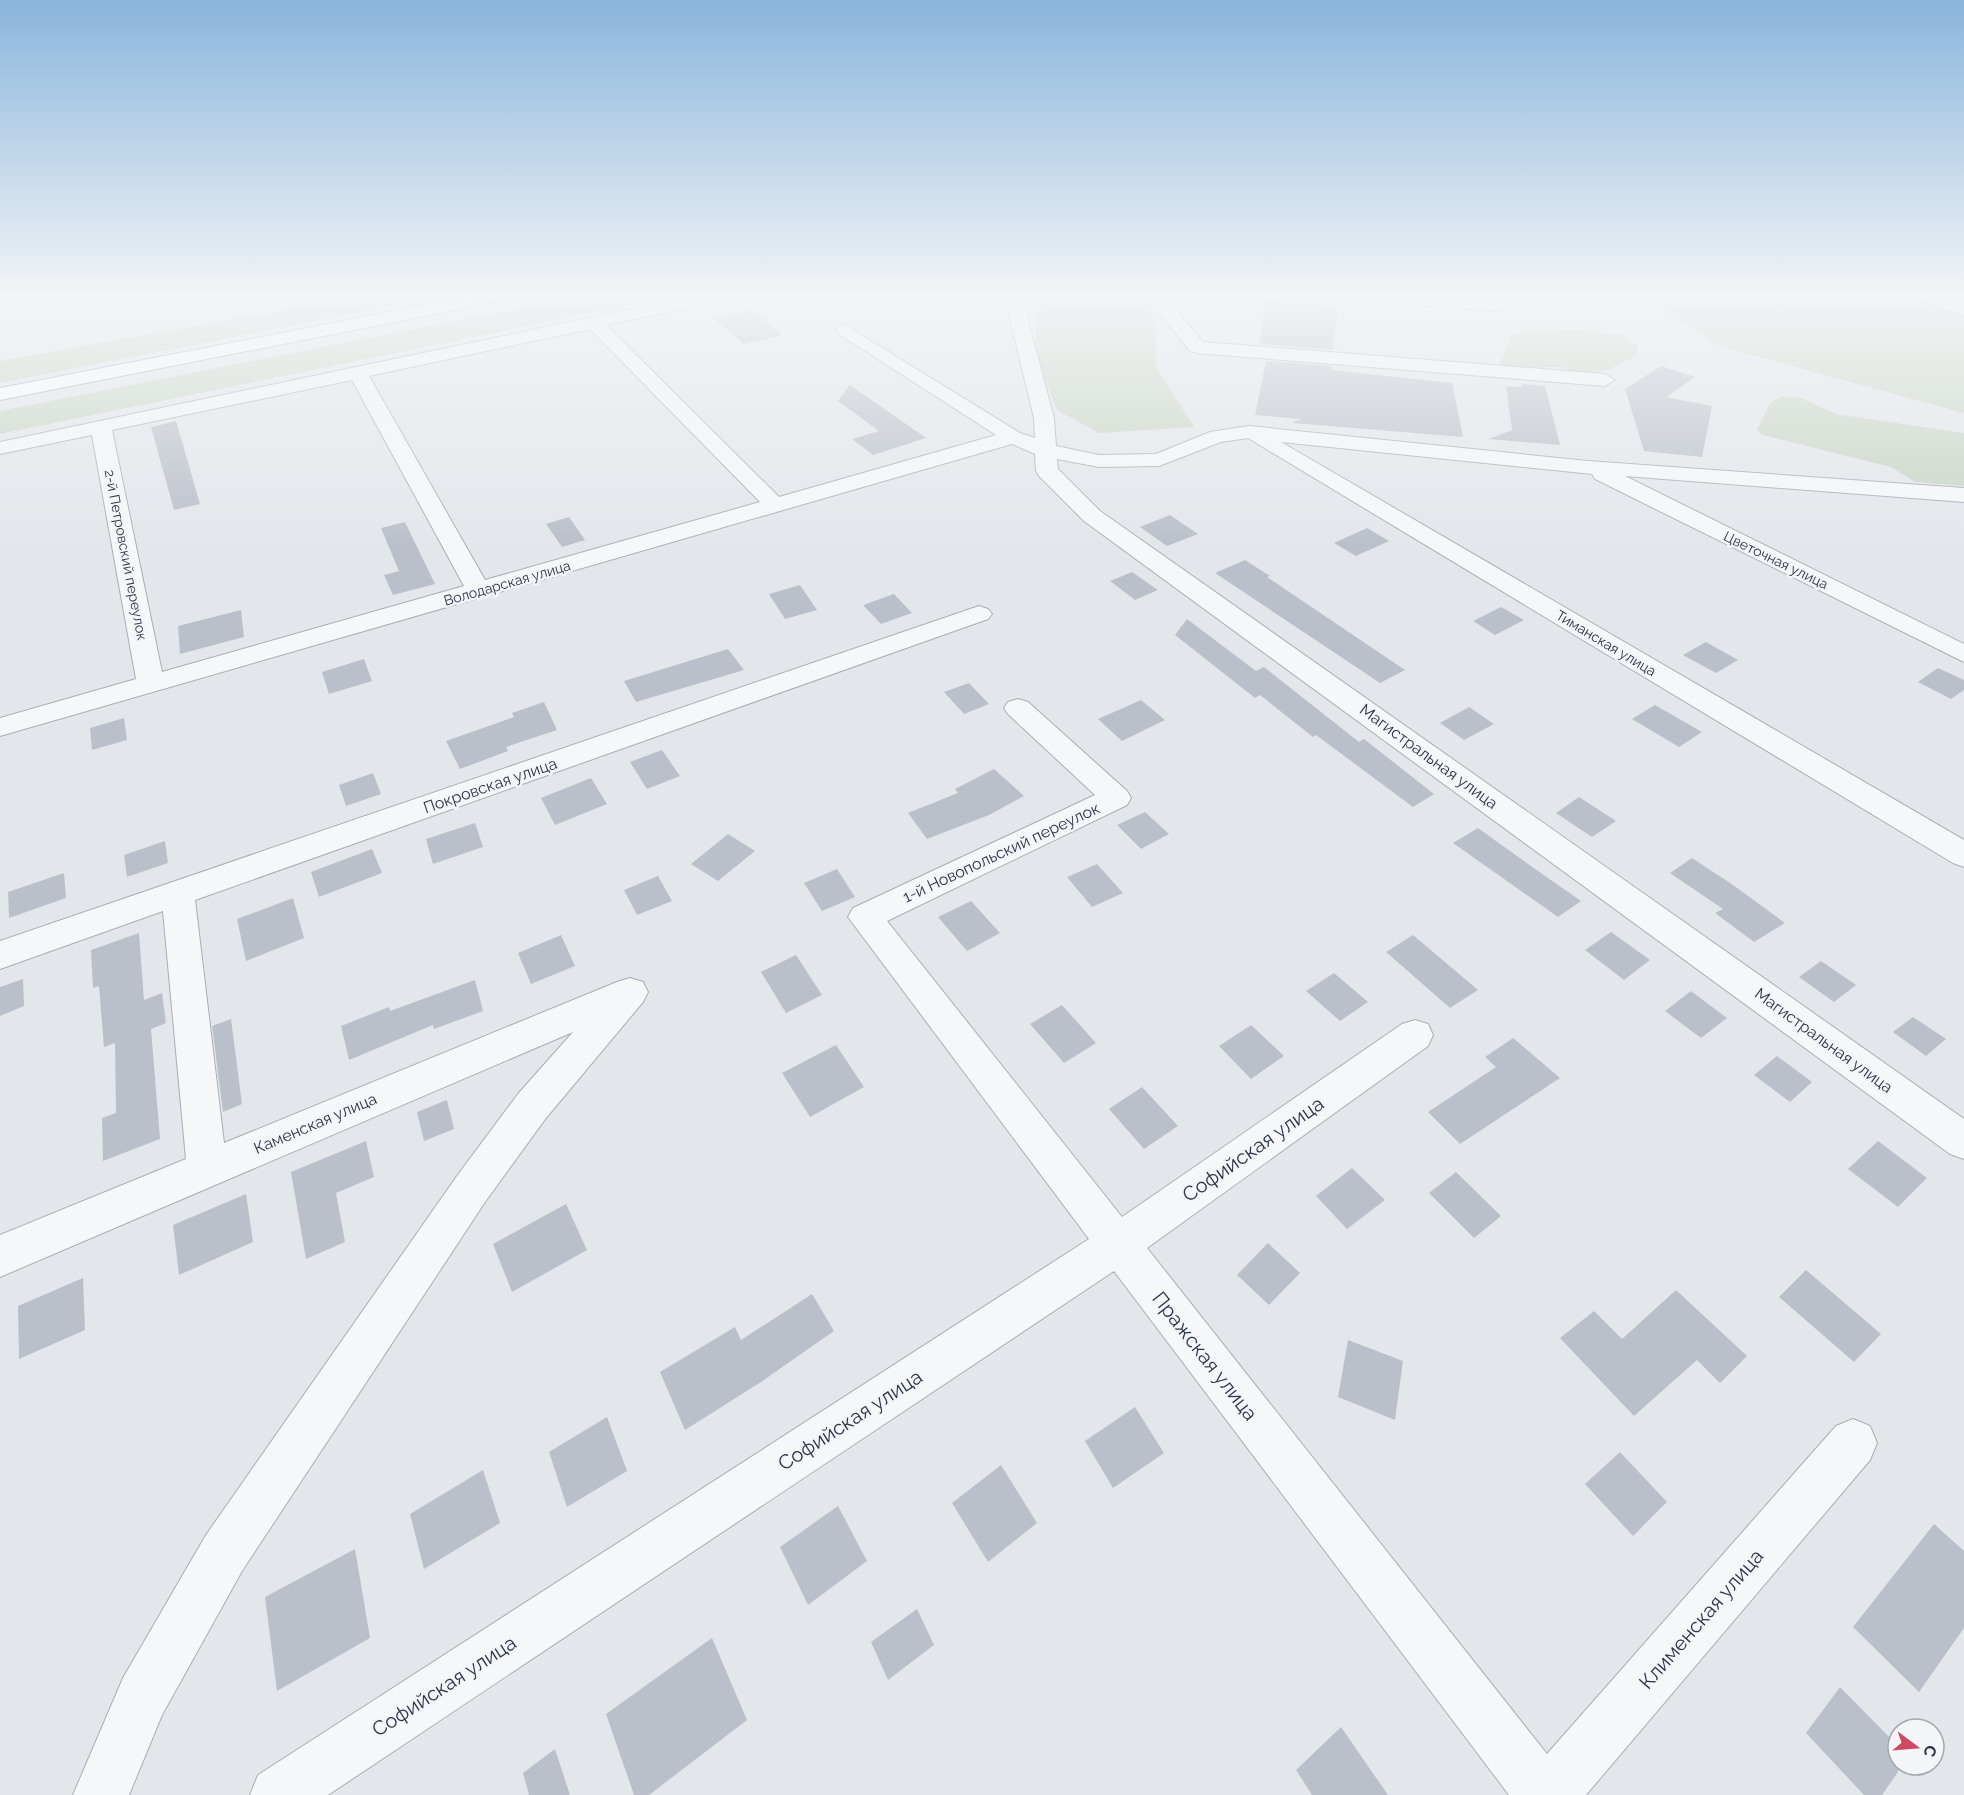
<svg xmlns="http://www.w3.org/2000/svg" width="1964" height="1795" font-family="Raleway,sans-serif">
<style>
.green{fill:#c9d5c4}
.building{fill:#bac0c9}
.lines{fill:none;stroke-linecap:round;stroke-linejoin:round}
.minor-casing{stroke:#a8aeb6;stroke-width:2}
.major-casing{stroke:#a2abb7;stroke-width:2}
.minor{fill:#f6f7f9;fill-rule:evenodd}
.major{fill:#fff;fill-rule:evenodd}
.labels{text-anchor:middle;stroke-width:5;stroke-linejoin:round;paint-order:stroke}
.far-street-label{font-size:14px;fill:#2b3544;stroke:#f3f5f8}
.street-label{font-size:16px;fill:#2b3544;stroke:#f3f5f8}
.near-street-label{font-size:20px;fill:#2b3544;stroke:#f3f5f8}
</style>
<rect width="100%" height="100%" fill="#e3e7eb"/>
<!-- green -->
<path class="green" d="M373 294H452L0 383V361Z
M591 294H683L0 434V411Z
M1046 294H1147L1157 333 1156 367 1194 427 1099 433 1057 410 1036 357V319Z
M1638 294H1964V413L1719 346Z
M1572 330 1622 335 1638 347 1636 356 1608 370 1578 375 1563 367 1522 368 1500 365 1511 336 1527 331Z
M1783 396 1801 398 1836 414 1964 433V486L1915 482 1891 467 1763 435 1757 430 1770 403Z"/>
<!-- building -->
<path class="building" d="M1265 300 1338 306 1333 350 1260 344Z
M752 310 782 335 744 344 714 319Z
M1266 361 1332 366 1331 370 1452 383 1463 437 1292 423 1301 419 1255 415Z
M1661 366 1695 377 1666 397 1712 406 1702 457 1644 451 1625 389Z
M1522 384 1545 386 1560 445 1489 439 1512 430 1506 386 1523 387Z
M850 385 926 438 873 455 852 439 879 431 838 401Z
M176 421 200 504 174 510 151 427Z
M1170 515 1198 534 1167 546 1140 527Z
M569 517 585 540 562 547 546 524Z
M405 522 435 584 393 595 384 575 399 571 381 528Z
M1367 528 1389 541 1356 556 1334 543Z
M1245 560 1270 576 1267 577 1405 670 1380 683 1215 573Z
M1132 572 1158 590 1135 600 1110 581Z
M800 585 817 610 785 619 769 594Z
M894 594 912 613 881 624 863 605Z
M1501 607 1524 620 1495 635 1473 621Z
M241 610 244 637 180 654 178 626Z
M1187 619 1256 671 1264 667 1359 742 1364 739 1434 794 1413 807 1316 735 1313 737 1260 695 1255 698 1175 635Z
M1706 642 1713 646 1738 660 1716 673 1683 655Z
M728 649 744 670 636 702 624 681Z
M364 659 372 681 329 694 322 672Z
M1938 668 1964 680V690L1951 699 1918 682Z
M969 683 989 704 964 714 944 692Z
M1141 700 1165 720 1122 741 1098 719Z
M544 702 557 730 506 747 508 751 460 769 446 741 514 717 512 713Z
M1655 705 1702 732 1679 747 1632 719Z
M1469 707 1494 724 1464 740 1440 723Z
M124 718 127 740 92 750 90 728Z
M662 750 680 776 647 789 630 762Z
M994 769 1024 796 989 815 927 839 908 813 958 793 955 789Z
M373 773 381 794 346 806 339 785Z
M591 778 607 804 555 825 541 798Z
M1579 797 1616 821 1592 837 1556 813Z
M1145 812 1169 834 1141 849 1117 825Z
M475 823 483 847 433 864 426 839Z
M1478 828 1538 871 1581 901 1558 917 1453 843Z
M728 834 755 851 718 881 691 864Z
M165 841 168 863 127 877 124 855Z
M372 849 382 873 319 897 311 872Z
M1692 858 1733 885 1785 923 1754 942 1715 913 1723 909 1670 873Z
M1097 864 1123 893 1092 907 1067 877Z
M837 869 855 897 822 911 804 883Z
M64 873 66 898 9 918 8 892Z
M658 876 672 901 637 915 624 890Z
M293 898 304 938 246 961 237 919Z
M971 901 1000 933 967 951 938 917Z
M1611 932 1650 960 1624 980 1585 950Z
M139 933 144 1000 162 993 166 1023 151 1029 160 1139 103 1161 102 1118 116 1113 115 1043 104 1047 99 986 93 988 91 950Z
M561 935 575 966 531 984 518 953Z
M1413 935 1478 990 1450 1008 1386 952Z
M796 955 822 995 786 1013 761 972Z
M1821 961 1856 985 1834 1002 1799 977Z
M1334 973 1368 1002 1340 1021 1306 991Z
M23 979 24 1006 0 1016V987Z
M475 980 483 1011 434 1029 433 1025 349 1060 341 1026 389 1007 390 1011Z
M1691 991 1727 1018 1701 1038 1665 1011Z
M1062 1005 1096 1043 1064 1063 1030 1024Z
M1913 1017 1946 1039 1926 1056 1893 1032Z
M231 1019 242 1104 223 1112 212 1026Z
M1251 1025 1284 1056 1251 1079 1219 1046Z
M1513 1038 1560 1078 1460 1144 1428 1112 1496 1067 1485 1057Z
M836 1045 864 1087 810 1117 782 1073Z
M1777 1056 1812 1082 1790 1102 1754 1075Z
M1142 1087 1178 1126 1144 1149 1109 1109Z
M447 1100 454 1129 424 1141 417 1112Z
M366 1141 374 1177 336 1193 345 1242 306 1259 291 1172Z
M1878 1141 1927 1178 1898 1207 1848 1169Z
M1352 1168 1385 1200 1347 1229 1316 1196Z
M1456 1172 1501 1216 1474 1238 1429 1193Z
M246 1194 253 1242 179 1275 173 1225Z
M566 1204 587 1250 512 1292 493 1244Z
M1268 1243 1300 1273 1269 1305 1237 1275Z
M1806 1270 1881 1334 1854 1362 1779 1297Z
M83 1278 85 1330 19 1359 18 1306Z
M1676 1290 1747 1356 1720 1383 1697 1360 1634 1416 1560 1338 1594 1311 1622 1339Z
M812 1294 834 1331 761 1382 685 1430 660 1372 735 1327 741 1340Z
M1348 1340 1403 1361 1395 1420 1338 1397Z
M1135 1407 1164 1453 1113 1488 1085 1441Z
M607 1417 627 1471 567 1507 549 1452Z
M1620 1452 1667 1502 1633 1536 1585 1484Z
M1001 1465 1037 1523 988 1562 952 1503Z
M483 1470 500 1523 424 1569 410 1514Z
M838 1506 867 1561 808 1605 780 1547Z
M1934 1524 1964 1551V1628L1919 1692 1853 1627Z
M355 1549 370 1638 277 1691 265 1597Z
M917 1609 934 1645 888 1680 871 1642Z
M712 1638 747 1720 649 1795H634L606 1714Z
M1840 1687 1898 1746V1772L1882 1795H1864L1806 1733Z
M1341 1727 1388 1795H1312L1296 1770Z
M555 1749 570 1795H529L523 1773Z"/>
<g class="lines">
<defs>
<path id="minor" d="M703 294H737L729 299 606 325 779 497 996 435 839 334 836 330 845 325 1020 433 1035 438 1034 418 1004 294H1021L1054 418 1056 446 1099 455 1156 454 1210 432 1249 426 1588 461 1964 488V502L1625 476 1964 644V662L1595 479 1592 474 1281 442 1964 840V867L1953 863 1248 438 1221 442 1159 466 1099 467 1057 459 1058 469 1100 511 1964 1119V1159L1950 1154 1084 521 1039 476 1036 471 1035 454 1012 444 0 736V718L136 679 92 435 0 454V442ZM590 329 760 502 485 580 369 376ZM352 380 464 586 162 672 112 430Z
M1144 294H1162L1203 342 1605 374 1615 380 1605 386 1197 353 1190 351Z
M1323 294H1409L1500 301 1509 306 1500 311 1331 299Z
M1912 294H1937L1964 304V315L1914 298Z
M979 606 988 609 992 614 988 619 195 900 224 1143 617 982 630 978 643 982 648 992 643 1002 546 1118 485 1202 242 1571 162 1715 129 1795H73L123 1678 206 1535 457 1176 518 1094 573 1032 0 1277V1235L186 1159 163 911 0 969V941Z
M1018 699 1028 702 1127 791 1131 798 1127 805 887 921 1122 1217 1402 1024 1415 1020 1428 1024 1433 1035 1428 1046 1147 1248 1547 1754 1836 1426 1853 1419 1870 1426 1877 1443 1870 1460 1586 1795H1509L1114 1271 328 1795H250L258 1775 1089 1239 848 917 853 908 1095 795 1008 714 1004 708 1008 702Z"/>
<path id="major" d="M482 294H518L510 299 0 400V388Z"/>
</defs>
<!-- minor casing -->
<use href="#minor" class="minor-casing"/>
<!-- major casing -->
<use href="#major" class="major-casing"/>
<!-- minor -->
<use href="#minor" class="minor"/>
<!-- major -->
<use href="#major" class="major"/>
</g>
<!-- sky -->
<linearGradient id="sky" x2="0" y2="1"><stop stop-color="#8ab5dc"/><stop offset="0.54" stop-color="#f2f4f6"/><stop offset="1" stop-color="#f2f4f6" stop-opacity="0"/></linearGradient>
<rect width="1964" height="546" fill="url(#sky)"/>
<g class="labels">
<!-- far-street labels -->
<g class="far-street-label">
<text transform="translate(126 555) rotate(79)" y="5">2-й Петровский переулок</text>
<text transform="translate(1776 560) rotate(26)" y="5">Цветочная улица</text>
<text transform="translate(507 583) rotate(-16)" y="5">Володарская улица</text>
<text transform="translate(1606 643) rotate(31)" y="5">Тиманская улица</text>
</g>
<!-- street labels -->
<g class="street-label">
<text transform="translate(1429 756) rotate(36)" y="6">Магистральная улица</text>
<text transform="translate(490 785) rotate(-19)" y="6">Покровская улица</text>
<text transform="translate(1001 852) rotate(-25)" y="6">1-й Новопольский переулок</text>
<text transform="translate(1824 1040) rotate(36)" y="6">Магистральная улица</text>
<text transform="translate(315 1123) rotate(-23)" y="6">Каменская улица</text>
</g>
<!-- near-street labels -->
<g class="near-street-label">
<text transform="translate(1253 1149) rotate(-35)" y="7">Софийская улица</text>
<text transform="translate(1205 1356) rotate(52)" y="7">Пражская улица</text>
<text transform="translate(850 1420) rotate(-33)" y="7">Софийская улица</text>
<text transform="translate(1701 1619) rotate(-49)" y="7">Клименская улица</text>
<text transform="translate(444 1686) rotate(-33)" y="7">Софийская улица</text>
</g>
</g>
<!-- north arrow -->
<g transform="translate(1916 1747) rotate(106)"><circle r="28" fill="#f3f5f8" stroke="#a3a8b0" stroke-width="1.5"/>
<path d="M0-4.5L10 22L0 15L-10 22Z" fill="#cf4963"/>
<text y="-9" font-size="16" font-weight="bold" text-anchor="middle" fill="#2b3544">С</text>
</g>
</svg>
